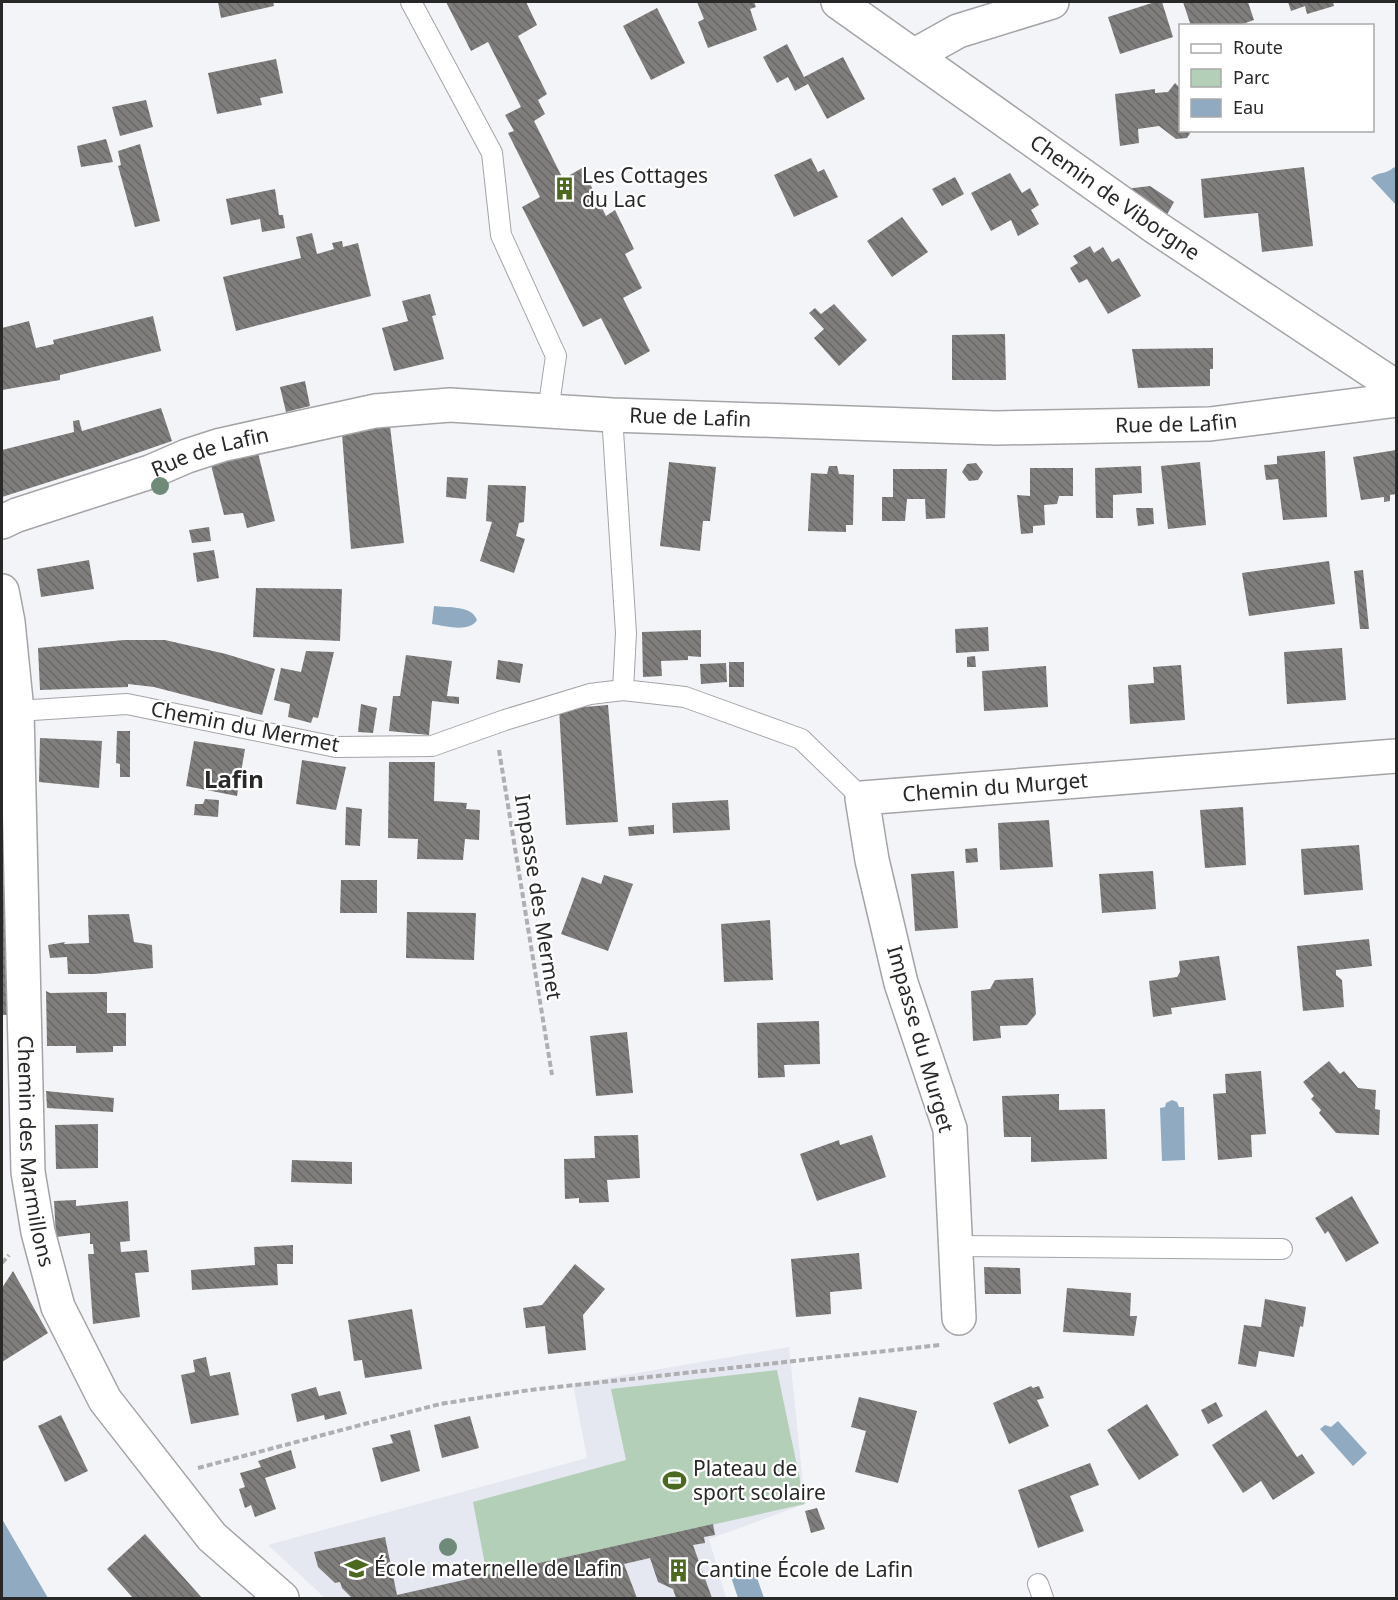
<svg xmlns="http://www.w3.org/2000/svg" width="1398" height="1600" font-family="'Noto Sans',sans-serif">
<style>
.built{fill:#e5e7f1}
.green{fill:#b4cfb8}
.water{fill:#8faac1}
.building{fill:url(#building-back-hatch)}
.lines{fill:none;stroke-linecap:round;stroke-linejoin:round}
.lane-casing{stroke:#a4a4a7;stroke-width:22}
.street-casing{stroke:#a4a4a7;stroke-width:36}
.path{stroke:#afafb2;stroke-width:4;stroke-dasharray:6 3;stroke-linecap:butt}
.lane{stroke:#fff;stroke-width:20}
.street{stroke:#fff;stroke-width:33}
.tree{fill:#708a7a}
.labels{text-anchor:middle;stroke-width:4.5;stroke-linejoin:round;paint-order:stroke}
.poi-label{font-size:21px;fill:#282829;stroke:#fff;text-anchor:start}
.street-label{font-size:21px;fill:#282829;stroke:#fff}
.quarter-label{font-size:24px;font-weight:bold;fill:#282829;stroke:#fff}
</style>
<defs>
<pattern id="building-back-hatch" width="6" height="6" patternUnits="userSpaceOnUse" patternTransform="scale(1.5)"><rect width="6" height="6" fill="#807e7c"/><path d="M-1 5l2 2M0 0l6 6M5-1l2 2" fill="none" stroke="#696766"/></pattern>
</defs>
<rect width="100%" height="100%" fill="#f3f4f7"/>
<!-- built -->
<path class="built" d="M789 1347 805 1504 709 1539 726 1598H325L268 1545 587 1458 573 1384Z"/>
<!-- green -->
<path class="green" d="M777 1370 805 1504 487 1575 473 1502 626 1460 611 1389Z"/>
<!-- water -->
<path class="water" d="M1394 167 1396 170V205L1371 178C1379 171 1386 175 1394 167Z
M434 606C448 608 472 605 477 620 469 633 446 626 432 624Z
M1172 1100 1177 1102 1179 1107H1184L1185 1160 1162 1161 1160 1108 1165 1107 1166 1103Z
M1338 1421 1367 1453 1353 1466 1320 1429 1325 1425 1331 1427Z
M2 1519 48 1598H2Z
M754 1569 764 1598H738L731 1577Z"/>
<!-- building -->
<path class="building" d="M218 2H273L274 6 221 18Z
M446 2H526L537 25 518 36 547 94 538 100 545 114 534 121 563 179 582 168 606 216 615 210 634 249 625 254 642 288 623 298 650 351 625 365 601 318 583 327 522 207 540 197 508 133 514 131 505 115 521 107 488 42 471 51Z
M697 2H754L756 7 750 9 757 30 708 48 698 22 704 19Z
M1155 2H1162L1173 37 1120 54 1108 17Z
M1183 2H1248L1254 20 1237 26H1191Z
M1288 2H1333L1334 6 1307 14 1305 6 1291 11Z
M657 8 685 63 651 80 623 26Z
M787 44 804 77 843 57 865 99 827 119 808 84 795 91 788 77 777 83 763 57Z
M276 59 283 93 260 98 262 105 217 114 208 73Z
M1175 83 1180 88V130H1192L1187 138 1176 139 1159 126 1138 129 1139 143 1120 146 1115 94 1155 89V93L1168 92Z
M146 100 153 127 120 136 112 107Z
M106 139 113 162 81 167 77 146Z
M140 144 160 221 135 227 118 166 121 165 118 151Z
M811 158 818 172 824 169 838 197 794 217 774 175Z
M1304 167 1313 246 1262 252 1258 213 1204 218 1201 179Z
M1010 173 1022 193 1030 188 1039 205 1031 210 1039 224 1018 236 1011 220 991 231 971 193Z
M955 177 964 194 942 206 932 189Z
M1150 186 1174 202 1164 220 1117 190Z
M275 189 279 215H283L285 228 262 232 260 219 231 225 226 199Z
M902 217 928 252 892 277 867 241Z
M312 233 317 254 334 249 332 243 342 241 343 247 358 243 371 296 236 331 223 277 301 258 296 237Z
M1090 246 1094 253 1103 247 1112 262 1119 258 1141 296 1108 314 1087 279 1079 283 1070 268 1078 263 1073 256Z
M430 294 436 315 432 316 444 359 394 371 382 328 408 321 402 301Z
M834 304 867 340 839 366 814 338 824 329 809 313 815 308 821 314Z
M153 316 161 351 60 375V380L2 390V328L29 321 36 348 54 344 53 340Z
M1005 334 1006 380H952V335Z
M1213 348V369H1210V386L1138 388 1132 349Z
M305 381 310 406 286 412 280 387Z
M161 408 172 441 102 465 2 497V450L74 432 73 421 79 420 82 431Z
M390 426 404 543 351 549 342 434Z
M1396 450V494L1390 495V501L1384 502V497L1361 500 1353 457Z
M1325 451 1327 517 1283 520 1278 479 1266 480 1264 465 1277 464V456Z
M258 453 275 521 247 528 243 513 224 515 211 465Z
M669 462 716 467 710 521H703L700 551 660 546Z
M1200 462 1206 525 1168 529 1161 466Z
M976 463 983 472 978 480 969 481 962 472 967 464Z
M829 466H837L839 474 854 475 853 525H846V532L808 531 811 473 827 474Z
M1141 466 1142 493 1113 495V518H1096L1095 468Z
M1030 468H1073V496H1059L1057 504 1044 505 1045 525 1033 526V533L1021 534 1017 495 1030 496Z
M893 469H947L945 518 926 519 925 499H907L905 521H882V497H893Z
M447 477 468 478 466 499 446 497Z
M488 485 526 486 524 522 519 523 516 536 525 539 514 573 480 561 492 522 486 521Z
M1136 508H1153L1154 524 1138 526Z
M209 527 211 541 192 543 189 530Z
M214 550 219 578 197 582 193 553Z
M89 560 94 589 41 597 37 569Z
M1329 561 1335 604 1249 616 1242 573Z
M1363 570 1369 629H1360L1354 571Z
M256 588 342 589 340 641 253 637Z
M988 627 989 651 956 653 955 629Z
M701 630V657L688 656V660L661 661 662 676 643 677 642 632Z
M124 640H165L226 654 275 669 262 715 154 687 128 684V687L40 690 38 648Z
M1342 648 1346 700 1287 704 1284 652Z
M306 651 334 652 318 718 313 717 311 723 288 717 290 704 274 700 281 668 301 672Z
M406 655 452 661 447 696 459 697V704L432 701 429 735 389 731 393 696H400Z
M975 656 976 667H967V657Z
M498 660 523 664 520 683 496 679Z
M729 662H744V687H729Z
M726 663 727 682 701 684 700 664Z
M1181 665 1185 720 1130 724 1128 685 1154 683 1153 667Z
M1046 666 1048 707 984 711 982 671Z
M361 704 377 708 373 733 358 732Z
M608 705 618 822 566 825 559 709Z
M117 731H130V777H120V764L116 763Z
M40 738 102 741 99 788 39 782Z
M194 741 245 749 237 796 186 786Z
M302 760 346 767 336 810 296 804Z
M389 762H435L434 801 467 803 466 809 480 810 479 840 465 839 463 860 417 859 418 839 388 838Z
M205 799 219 800 218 817 194 815 195 804H203Z
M728 800 730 830 673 833 672 803Z
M346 807 362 809 360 846 345 845Z
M1243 807 1246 865 1205 868 1200 810Z
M1049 820 1053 867 1000 870 998 823Z
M654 825V834L629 836 628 827Z
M1359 845 1363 890 1304 895 1301 849Z
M977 848 978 862 966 863 965 849Z
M954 871 958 928 915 931 911 874Z
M1153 871 1156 909 1102 913 1099 874Z
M604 875 633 884 608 951 561 934 582 877 601 884Z
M341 880H377V913H340Z
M2 885H7L12 1015H2Z
M407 912 476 913 474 960 406 958Z
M129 914 134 942 152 945 153 968 95 974H68L67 957 50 958 48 945 65 942 64 944 89 943 88 915Z
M770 920 773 980 724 982 721 924Z
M1369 939 1372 966 1336 970V975L1342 980 1344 1007 1303 1011 1297 946Z
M1219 956 1226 1000 1171 1008 1172 1014 1153 1017 1149 981 1177 977 1180 972 1179 961Z
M1033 978 1036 1014 1027 1025 1000 1026 1001 1038 973 1041 971 991 990 989 995 980Z
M46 991 50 993 107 992V1013H126V1046H113V1052L76 1053V1046H47Z
M819 1021 820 1064 784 1065 785 1077 758 1078 757 1023Z
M627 1032 633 1093 596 1096 590 1036Z
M1329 1061 1340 1074 1344 1071 1358 1088 1376 1090 1375 1109 1380 1110 1379 1135 1336 1133 1319 1113 1321 1110 1311 1099 1314 1096 1303 1082Z
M1261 1071 1266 1134 1251 1135 1252 1157 1218 1160 1213 1094 1226 1093 1225 1074Z
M46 1091 114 1098 113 1112 47 1108Z
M1059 1094V1110L1105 1109 1107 1159 1031 1162V1137H1004L1002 1096Z
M98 1124V1168L56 1169 55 1125Z
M638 1135 640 1178 607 1180 609 1202 579 1203V1198L565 1199 564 1159 595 1158 594 1136Z
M872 1135 886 1177 817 1201 800 1154 839 1140 840 1145Z
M292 1160 352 1162V1184L291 1182Z
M1352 1196 1379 1243 1346 1262 1328 1231 1325 1234 1315 1218Z
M76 1200V1206L128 1201 130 1241 120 1242 121 1252 147 1250 149 1272 135 1273 140 1317 93 1324 88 1254H94L93 1244H90V1233L56 1237 54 1201Z
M293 1245V1264H277L278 1285 192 1290 191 1270 255 1265 254 1247Z
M859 1253 862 1289 830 1292 831 1314 796 1317 791 1259Z
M575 1264 605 1289 583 1315 586 1350 548 1354 545 1326 526 1328 523 1308 542 1305Z
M984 1267 1020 1268 1021 1294H985Z
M13 1271 48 1333 2 1362V1288Z
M1067 1288 1131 1293 1130 1316H1137L1134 1336 1063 1332Z
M1265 1299 1306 1307 1303 1327 1300 1326 1294 1357 1259 1351 1256 1367 1238 1364 1244 1325 1261 1327Z
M412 1309 422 1369 365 1378 362 1360 354 1361 348 1320Z
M206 1357 210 1376 230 1372 239 1415 191 1424 181 1375 195 1372 193 1360Z
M1031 1386 1033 1388 1039 1386 1044 1398 1037 1400 1049 1426 1009 1444 993 1403Z
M316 1387 319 1396 340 1391 347 1414 325 1420 324 1415 297 1422 291 1394Z
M859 1397 917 1411 898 1483 855 1472 866 1431 851 1427Z
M1216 1402 1223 1416 1208 1424 1201 1410Z
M1147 1404 1179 1455 1139 1480 1107 1430Z
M1266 1410 1297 1457 1302 1454 1315 1473 1273 1500 1261 1481 1243 1493 1212 1445Z
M61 1415 88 1471 65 1482 38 1426Z
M470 1416 479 1448 442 1458 434 1425Z
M410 1430 420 1471 381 1482 372 1448 393 1443 390 1435Z
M291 1450 296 1468 265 1478 276 1509 255 1517 251 1505 245 1508 239 1489 245 1487 240 1473 261 1467 258 1461Z
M1090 1463 1099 1485 1070 1496 1084 1531 1038 1548 1018 1490Z
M817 1508 825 1529 811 1533 805 1511Z
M713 1524 715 1535 704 1537 705 1543 693 1545 712 1598H676L673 1589 658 1582 650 1558 624 1564 637 1598H352L342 1588 340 1582 335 1583 318 1567 314 1552 385 1537 397 1595Z
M145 1534 202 1598H133L107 1569Z"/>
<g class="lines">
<defs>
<path id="lane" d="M411 2 492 153 501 235 556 356 548 411
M623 690 685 697 801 739 862 798
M17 711 127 704 336 747 432 746 505 720 590 694 623 690 626 633 612 415
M955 1246 1282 1249
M1038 1584 1043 1598"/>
<g id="street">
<path id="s1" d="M838 2 1158 229 1396 387"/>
<path d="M915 55 958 31 1052 2"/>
<path id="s2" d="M2 522 17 515 150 472 187 456 221 445 375 411 450 405 612 415 996 428 1210 424 1396 400"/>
<path id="s3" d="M2 591 8 622 17 711 28 1172 38 1232 58 1307 105 1400 212 1537 282 1598"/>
<path id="s4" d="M959 1318 950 1129 901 983 872 860 862 798 1396 756"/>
</g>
</defs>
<!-- lane casing -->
<use href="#lane" class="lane-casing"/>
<!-- street casing -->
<use href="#street" class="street-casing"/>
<!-- path -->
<path class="path" d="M499 750 552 1075
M2 1263 9 1255
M198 1468 440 1404 530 1390 940 1345"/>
<!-- lane -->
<use href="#lane" class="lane"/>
<!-- street -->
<use href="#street" class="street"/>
</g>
<!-- trees -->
<g class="tree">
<circle cx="160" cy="486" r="9"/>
<circle cx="448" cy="1547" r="9"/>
</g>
<!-- icons -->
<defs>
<symbol id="building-bare" viewBox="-9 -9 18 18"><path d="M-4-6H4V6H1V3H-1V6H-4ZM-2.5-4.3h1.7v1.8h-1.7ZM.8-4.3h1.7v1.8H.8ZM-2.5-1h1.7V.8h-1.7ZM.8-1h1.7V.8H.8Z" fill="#4b6a20" stroke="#fff" stroke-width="2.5" paint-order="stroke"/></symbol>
<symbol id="stadium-bare" viewBox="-9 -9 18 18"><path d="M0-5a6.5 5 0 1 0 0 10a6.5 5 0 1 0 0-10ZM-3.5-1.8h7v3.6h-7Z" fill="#4b6a20" stroke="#fff" stroke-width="2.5" paint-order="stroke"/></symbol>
<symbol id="school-bare" viewBox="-9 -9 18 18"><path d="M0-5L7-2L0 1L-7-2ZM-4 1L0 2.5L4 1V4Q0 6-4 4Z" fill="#4b6a20" stroke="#fff" stroke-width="2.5" paint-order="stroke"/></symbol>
</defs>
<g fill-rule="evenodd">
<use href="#building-bare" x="548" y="172" width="33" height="33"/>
<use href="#stadium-bare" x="658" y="1464" width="33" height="33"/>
<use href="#school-bare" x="340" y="1552" width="33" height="33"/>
<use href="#building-bare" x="662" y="1554" width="33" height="33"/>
</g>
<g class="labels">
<!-- poi labels -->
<g class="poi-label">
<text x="582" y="183">Les Cottages<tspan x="582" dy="24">du Lac</tspan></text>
<text x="693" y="1476">Plateau de<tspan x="693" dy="24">sport scolaire</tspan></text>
<text x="374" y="1576">École maternelle de Lafin</text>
<text x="696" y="1577">Cantine École de Lafin</text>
</g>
<!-- street labels -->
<g class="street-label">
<text dy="7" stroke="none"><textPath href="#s1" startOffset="339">Chemin de Viborgne</textPath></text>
<text dy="7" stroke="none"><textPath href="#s2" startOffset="706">Rue de Lafin</textPath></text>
<text dy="7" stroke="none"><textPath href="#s2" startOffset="1192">Rue de Lafin</textPath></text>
<text dy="7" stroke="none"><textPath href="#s2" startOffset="220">Rue de Lafin</textPath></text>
<text transform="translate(245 727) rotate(11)" y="7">Chemin du Mermet</text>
<text dy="7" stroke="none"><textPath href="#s4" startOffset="666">Chemin du Murget</textPath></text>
<text transform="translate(538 897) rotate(81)" y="7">Impasse des Mermet</text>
<text transform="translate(920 1039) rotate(74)" y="7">Impasse du Murget</text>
<text dy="7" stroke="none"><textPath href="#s3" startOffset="562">Chemin des Marmillons</textPath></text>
</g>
<!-- quarter labels -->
<g class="quarter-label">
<text x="234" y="788">Lafin</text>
</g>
</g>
<!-- border -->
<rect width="1398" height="1600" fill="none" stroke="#282829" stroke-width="6"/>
<!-- legend -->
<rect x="1179" y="24" width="195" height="108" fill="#ffffff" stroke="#a9a9a9" stroke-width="1.5"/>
<rect x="1191" y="44" width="30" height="9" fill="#ffffff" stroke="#a9a9a9" stroke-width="1.5"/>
<text x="1233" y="54" font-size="18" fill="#282829">Route</text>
<rect x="1191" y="69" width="30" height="18" fill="#b4cfb8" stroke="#a9a9a9" stroke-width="1.5"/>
<text x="1233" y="84" font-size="18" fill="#282829">Parc</text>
<rect x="1191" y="99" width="30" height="18" fill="#8faac1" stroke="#a9a9a9" stroke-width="1.5"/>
<text x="1233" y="114" font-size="18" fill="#282829">Eau</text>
</svg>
